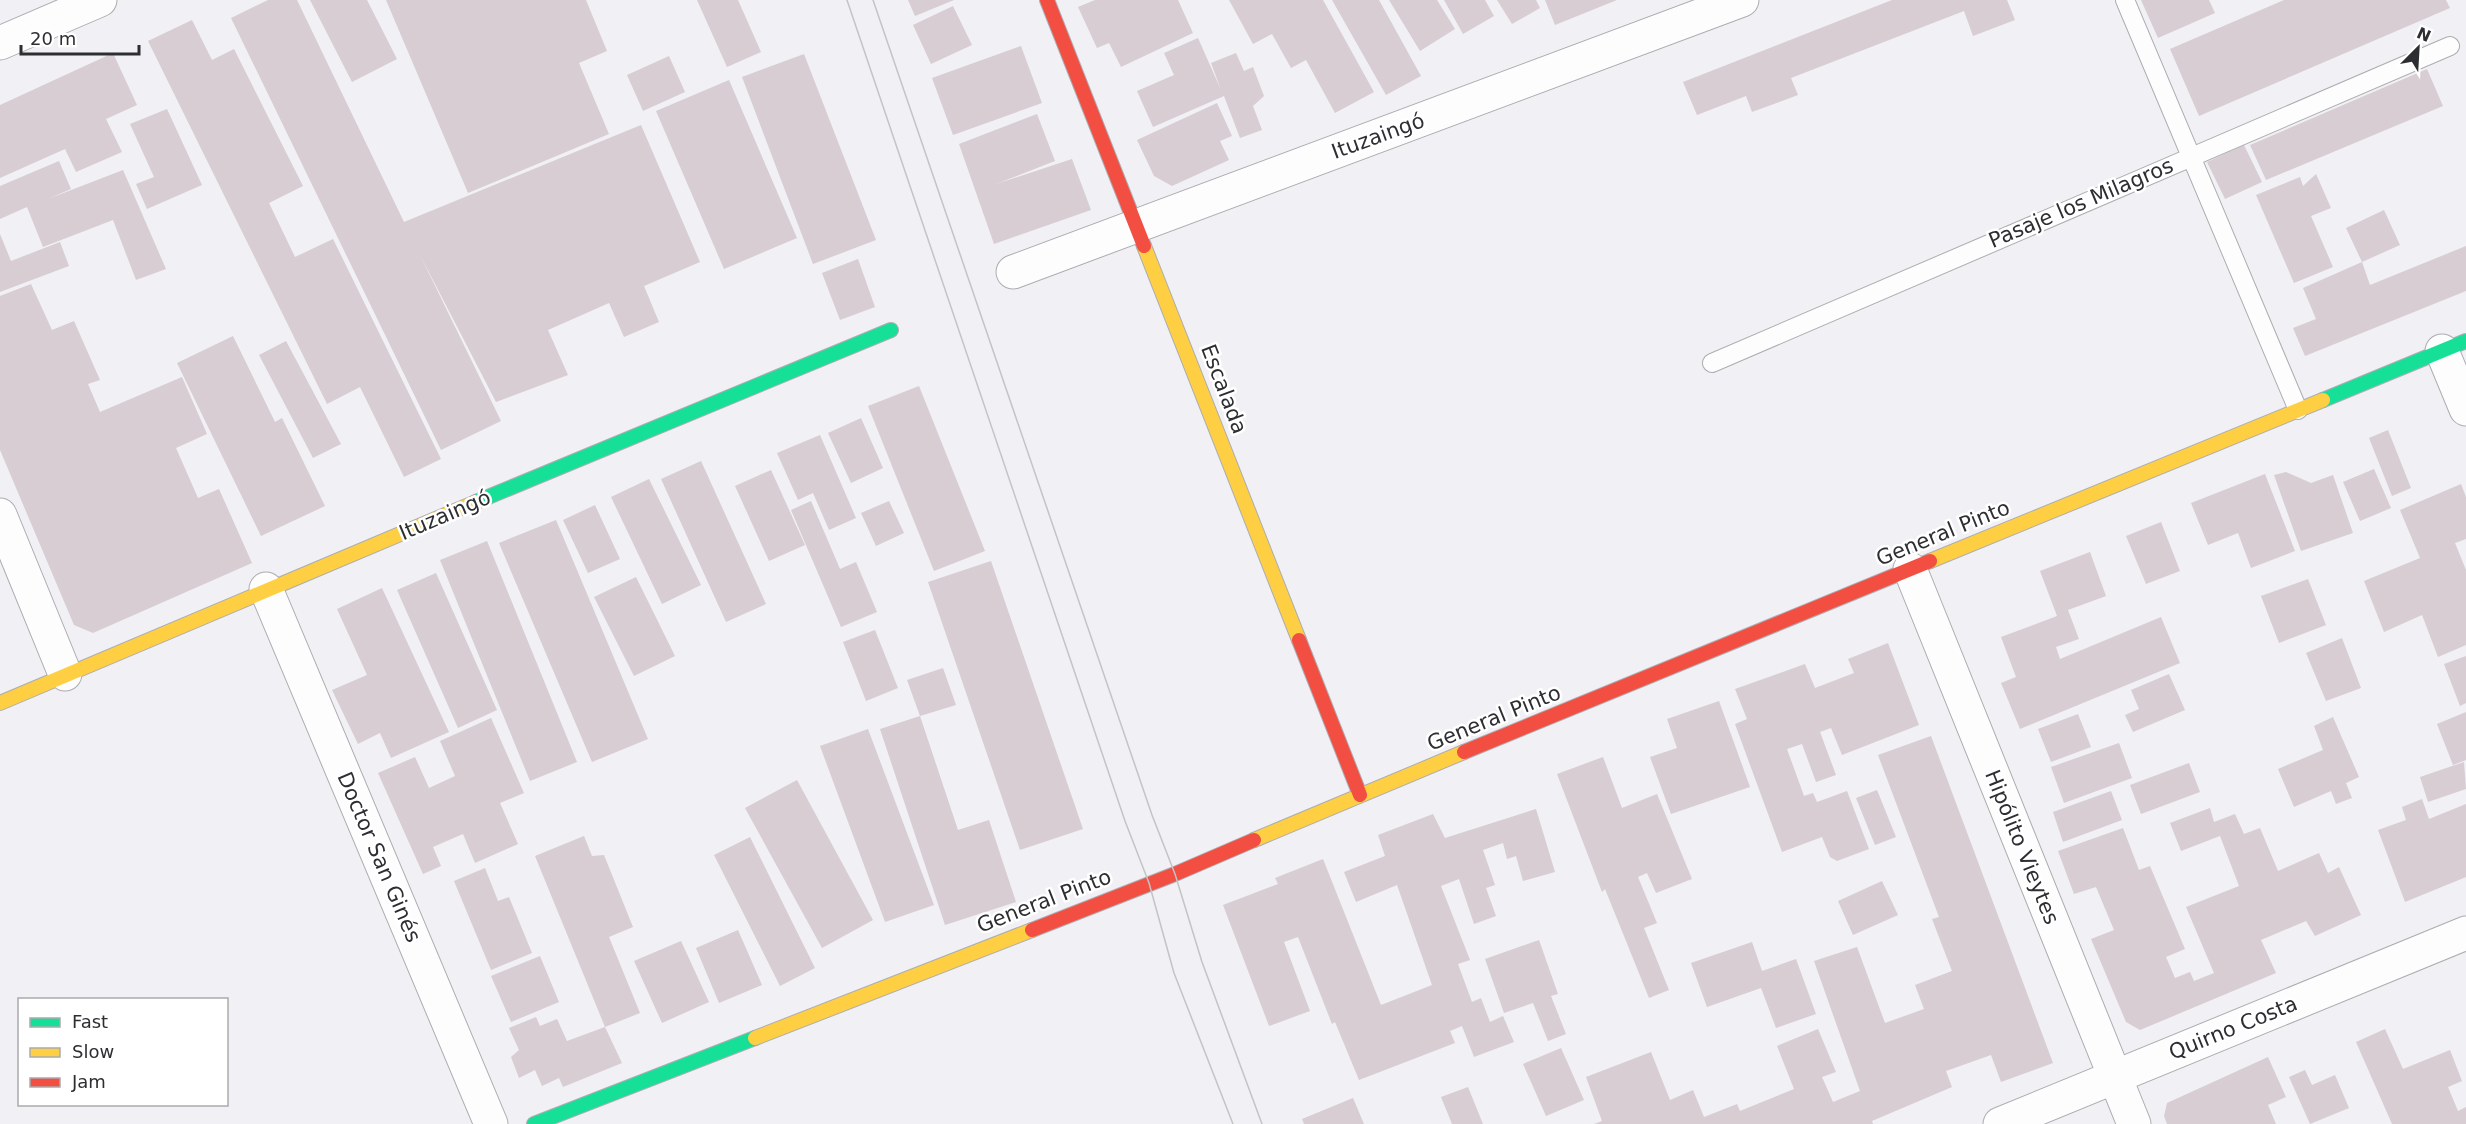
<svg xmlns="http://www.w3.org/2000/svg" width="2466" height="1124" font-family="'DejaVu Sans',sans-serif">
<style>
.building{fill:#d7cdd2}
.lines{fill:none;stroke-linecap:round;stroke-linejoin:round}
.lane-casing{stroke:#adadb1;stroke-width:20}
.street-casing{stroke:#adadb1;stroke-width:35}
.fast-casing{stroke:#adadb1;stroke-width:16}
.slow-casing{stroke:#adadb1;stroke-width:16}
.jam-casing{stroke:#adadb1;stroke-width:16}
.lane{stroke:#fdfdfe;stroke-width:18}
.street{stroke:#fdfdfe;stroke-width:33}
.fast{stroke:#16e098;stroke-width:14}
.slow{stroke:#ffcf43;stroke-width:14}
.jam{stroke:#f24e42;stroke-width:14}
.tram{stroke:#c4c4c5;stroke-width:1.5}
.labels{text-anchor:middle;stroke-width:5;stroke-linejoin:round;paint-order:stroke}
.street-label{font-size:21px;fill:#2d2e31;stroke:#fff}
</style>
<rect width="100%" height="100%" fill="#f0f0f5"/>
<!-- building -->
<path class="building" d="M268 0H297L404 222 641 125 700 262 644 286 659 322 624 337 609 303 548 330 568 375 496 402 420 255 501 421 441 450 231 18Z
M310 0H367L397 59 352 82Z
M386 0H586L607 51 579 63 609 134 468 193Z
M697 0H738L761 52 727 67Z
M908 0H954L915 16Z
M1095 0H1178L1193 33 1121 67 1109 43 1097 48 1078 7Z
M1229 0H1323L1374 92 1335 113 1306 60 1291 68 1272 34 1253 44Z
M1332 0H1379L1421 76 1386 95Z
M1389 0H1437L1455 29 1420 51Z
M1444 0H1485L1494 16 1463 34Z
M1497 0H1536L1540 8 1512 24Z
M1545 0H1617L1555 25Z
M1892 0H2007L2015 20 1973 36 1964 11 1791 78 1798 95 1752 112 1746 96 1697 115 1683 82Z
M2141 0H2209L2215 13 2158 38Z
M2284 0H2446L2450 8 2199 116 2170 49Z
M953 6 972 45 931 64 913 25Z
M192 20 212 60 234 49 303 186 269 203 295 257 333 239 441 459 404 477 360 387 327 404 148 41Z
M1198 38 1221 90 1211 63 1236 53 1244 71 1253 67 1264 96 1253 106 1262 130 1240 138 1224 96 1153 127 1137 91 1174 75 1164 53Z
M1021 46 1042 103 953 135 932 78Z
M113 53 137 105 106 119 122 152 76 172 65 149 0 178V105Z
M804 54 876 240 813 264 742 77Z
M669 56 685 92 643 111 627 75Z
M2427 69 2443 106 2266 180 2250 145Z
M729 80 797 238 724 269 656 111Z
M1217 103 1232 136 1220 141 1229 160 1172 186 1154 176 1137 140Z
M167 109 202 185 147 209 136 184 154 177 130 124Z
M1037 114 1055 161 996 184 1072 159 1091 210 994 244 959 144Z
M2244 145 2262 182 2225 199 2207 162Z
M59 161 71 189 48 199 123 170 166 269 136 280 113 220 43 247 27 207 0 219V186Z
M2316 174 2331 208 2311 216 2333 267 2294 283 2256 195 2300 177 2303 186Z
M2384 210 2400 245 2362 262 2370 285 2466 246V291L2305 356 2293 328 2316 319 2303 288 2362 262 2346 228Z
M0 234 11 261 60 242 69 266 0 292Z
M858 259 875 307 840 320 822 273Z
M31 284 52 330 74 321 100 380 88 384 100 412 182 377 207 434 176 448 198 498 219 489 252 563 93 633 74 625 0 450V296Z
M233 336 275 422 282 418 325 506 261 536 177 363Z
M286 341 341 444 313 458 259 355Z
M919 386 985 551 934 571 868 406Z
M861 418 883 468 851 483 828 433Z
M2388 430 2411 488 2392 496 2369 438Z
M820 435 856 518 829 530 813 493 798 500 777 453Z
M701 461 766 604 726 622 661 479Z
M2374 469 2391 508 2360 521 2343 482Z
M771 470 805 545 769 561 735 486Z
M2286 472 2311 483 2333 475 2353 533 2301 551 2274 475Z
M2265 474 2295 551 2251 568 2238 533 2208 545 2191 503Z
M649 479 701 585 662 604 611 497Z
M2461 484 2466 497V539L2455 543 2466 570V645L2438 657 2422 615 2384 632 2364 581 2420 558 2400 510Z
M811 501 840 569 856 562 877 612 841 627 791 510Z
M889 501 904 533 876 546 861 513Z
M595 505 620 559 588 573 563 520Z
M556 520 648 739 592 762 499 543Z
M2161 522 2180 571 2146 584 2126 536Z
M487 541 577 762 530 781 440 560Z
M2090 552 2106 596 2068 610 2079 639 2056 647 2060 659 2161 617 2180 663 2020 729 2001 683 2016 677 2001 637 2057 616 2040 571Z
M991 561 1083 829 1020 850 928 582Z
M436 573 497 710 458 728 397 590Z
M636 577 675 656 634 676 594 597Z
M2308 579 2326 625 2279 643 2261 596Z
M382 588 449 732 391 758 380 733 358 744 332 690 367 675 337 609Z
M875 630 898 688 866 701 843 642Z
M2342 638 2361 688 2326 701 2306 653Z
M1888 643 1919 725 1842 755 1831 728 1820 732 1836 775 1816 782 1802 744 1787 749 1804 796 1813 793 1817 802 1847 791 1869 849 1837 861 1830 857 1822 837 1782 852 1735 724 1747 719 1735 689 1805 664 1815 688 1854 673 1848 659Z
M2466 656V703L2460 706 2444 664Z
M943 668 956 705 920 716 907 680Z
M2169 674 2185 710 2133 732 2125 715 2139 709 2131 690Z
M1719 701 1750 787 1671 814 1650 757 1677 748 1667 719Z
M2466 712V760L2453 765 2437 724Z
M2078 714 2091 747 2051 762 2038 729Z
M920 716 958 830 989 820 1016 902 945 925 880 729Z
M2333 717 2359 777 2346 783 2352 798 2336 804 2331 791 2294 807 2278 769 2323 750 2314 726Z
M491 718 524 793 500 803 518 844 475 863 463 834 433 847 441 866 423 874 378 773 415 757 429 788 455 776 440 741Z
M868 729 934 905 885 922 820 746Z
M1931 736 2053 1063 2001 1082 1991 1055 1946 1071 1952 1087 1872 1121 1873 1124H1594L1602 1121 1586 1077 1651 1052 1670 1100 1693 1090 1704 1117 1737 1104 1740 1111 1794 1089 1777 1046 1818 1029 1836 1072 1822 1077 1833 1102 1860 1091 1814 961 1857 947 1885 1023 1924 1009 1915 985 1952 971 1932 919 1939 917 1878 755Z
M2119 743 2132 778 2064 803 2051 767Z
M1603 757 1622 808 1657 794 1692 879 1656 893 1647 873 1638 877 1657 923 1644 928 1669 990 1649 998 1605 889 1602 892 1557 774Z
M2464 762 2466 789 2428 802 2420 777Z
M2189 763 2200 792 2141 814 2130 785Z
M797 780 873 920 822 948 745 808Z
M1877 790 1896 837 1875 845 1856 798Z
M2111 791 2122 820 2063 842 2053 812Z
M2422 799 2429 819 2466 804V877L2405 902 2378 830 2406 820 2402 807Z
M2210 808 2214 822 2235 814 2244 834 2260 828 2278 871 2319 853 2328 873 2339 867 2361 915 2315 936 2306 921 2261 940 2276 973 2140 1030 2126 1022 2091 939 2114 930 2096 887 2074 894 2058 851 2123 828 2139 870 2150 866 2185 949 2166 957 2175 978 2190 972 2194 981 2214 973 2186 907 2239 886 2220 836 2181 851 2170 823Z
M1536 809 1555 872 1523 881 1516 856 1507 859 1503 843 1483 850 1495 885 1486 888 1496 916 1474 924 1459 879 1441 886 1470 960 1458 964 1472 1002 1481 998 1490 1022 1503 1016 1514 1042 1474 1057 1462 1026 1450 1031 1455 1043 1359 1080 1335 1022 1332 1024 1298 937 1284 942 1310 1011 1269 1026 1223 905 1278 884 1275 878 1323 859 1381 1005 1432 985 1397 885 1356 902 1344 872 1385 856 1378 835 1433 814 1445 838Z
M584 836 592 856 604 855 633 927 609 937 640 1013 605 1027 622 1063 563 1087 559 1078 542 1086 535 1070 519 1078 511 1057 519 1050 509 1028 536 1017 540 1026 557 1019 567 1041 605 1027 535 856Z
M750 837 815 968 780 986 714 855Z
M485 868 498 901 509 897 532 953 491 970 454 881Z
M1882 881 1898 915 1853 935 1838 901Z
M738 930 762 985 719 1003 696 948Z
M1539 940 1558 994 1551 996 1566 1034 1548 1041 1533 1003 1504 1013 1485 959Z
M681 941 709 1002 662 1023 634 961Z
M1752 942 1762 971 1796 959 1816 1014 1776 1028 1761 988 1707 1007 1691 963Z
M540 956 559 1002 511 1022 491 976Z
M2385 1029 2403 1069 2450 1050 2462 1081 2448 1087 2458 1111 2466 1107V1124H2392L2356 1042Z
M1561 1048 1584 1100 1546 1116 1523 1064Z
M2268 1057 2286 1097 2268 1105 2276 1124H2167L2164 1116 2167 1103Z
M2305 1070 2312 1085 2335 1075 2349 1108 2310 1124 2289 1077Z
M1468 1087 1483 1124H1452L1441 1097Z
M1353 1098 1364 1124H1304L1302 1119Z"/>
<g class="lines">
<defs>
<path id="lane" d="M2125 0 2298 410
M1712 363 2450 46"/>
<path id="street" d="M0 43 100 0
M1013 272 1742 0
M2442 351 2466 409
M0 515 65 674
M1910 569 2134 1124
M266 589 491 1124
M2000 1124 2466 933"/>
<path id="fast" d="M2323 400 2466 341
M476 502 891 330
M534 1124 755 1038"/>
<path id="slow" d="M1144 246 1299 640
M1930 561 2323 400
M0 703 476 502
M1254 840 1464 752
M755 1038 1032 930"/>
<path id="jam" d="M1047 0 1144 246
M1299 640 1360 795
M1464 752 1930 561
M1032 930 1175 874 1254 840"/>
</defs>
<!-- lane casing -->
<use href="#lane" class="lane-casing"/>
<!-- street casing -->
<use href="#street" class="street-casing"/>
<!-- fast casing -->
<use href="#fast" class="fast-casing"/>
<!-- slow casing -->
<use href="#slow" class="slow-casing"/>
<!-- jam casing -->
<use href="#jam" class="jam-casing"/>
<!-- lane -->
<use href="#lane" class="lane"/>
<!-- street -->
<use href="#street" class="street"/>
<!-- fast -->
<use href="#fast" class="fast"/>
<!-- slow -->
<use href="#slow" class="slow"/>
<!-- jam -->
<use href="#jam" class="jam"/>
<!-- tram -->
<path class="tram" d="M847 0 1125 821 1149 883 1174 973 1233 1124
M873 0 1152 815 1175 874 1202 962 1262 1124"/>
</g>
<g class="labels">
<!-- street labels -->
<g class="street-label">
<text transform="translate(1378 136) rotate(-20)" y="7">Ituzaingó</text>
<text transform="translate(2081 203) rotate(-23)" y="7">Pasaje los Milagros</text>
<text transform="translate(1224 389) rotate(69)" y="7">Escalada</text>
<text transform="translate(445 515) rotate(-23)" y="7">Ituzaingó</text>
<text transform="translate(1943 533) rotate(-22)" y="7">General Pinto</text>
<text transform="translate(1494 718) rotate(-22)" y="7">General Pinto</text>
<text transform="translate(2022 847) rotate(68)" y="7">Hipólito Vieytes</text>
<text transform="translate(379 857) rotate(67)" y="7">Doctor San Ginés</text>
<text transform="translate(1044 901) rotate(-21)" y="7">General Pinto</text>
<text transform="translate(2233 1028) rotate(-22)" y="7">Quirno Costa</text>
</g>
</g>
<!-- legend -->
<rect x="18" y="998" width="210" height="108" fill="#ffffff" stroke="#ababad" stroke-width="1.5"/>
<rect x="30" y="1018" width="30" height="9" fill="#16e098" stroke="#ababad" stroke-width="1.5"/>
<text x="72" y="1028" font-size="18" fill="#2d2e31">Fast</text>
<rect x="30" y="1048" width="30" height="9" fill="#ffcf43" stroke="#ababad" stroke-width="1.5"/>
<text x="72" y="1058" font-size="18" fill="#2d2e31">Slow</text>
<rect x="30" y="1078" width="30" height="9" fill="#f24e42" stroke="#ababad" stroke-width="1.5"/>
<text x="72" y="1088" font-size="18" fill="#2d2e31">Jam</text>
<!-- north arrow -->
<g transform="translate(2418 48) rotate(24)" stroke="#ffffff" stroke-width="4.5" paint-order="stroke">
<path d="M0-4.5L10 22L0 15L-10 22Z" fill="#2d2e31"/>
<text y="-9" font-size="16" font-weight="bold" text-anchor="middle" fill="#2d2e31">N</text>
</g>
<!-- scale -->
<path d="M21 45v9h118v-9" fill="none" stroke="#2d2e31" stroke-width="3"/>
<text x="30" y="45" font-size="18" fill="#2d2e31" stroke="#ffffff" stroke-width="4.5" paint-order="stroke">20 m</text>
</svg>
